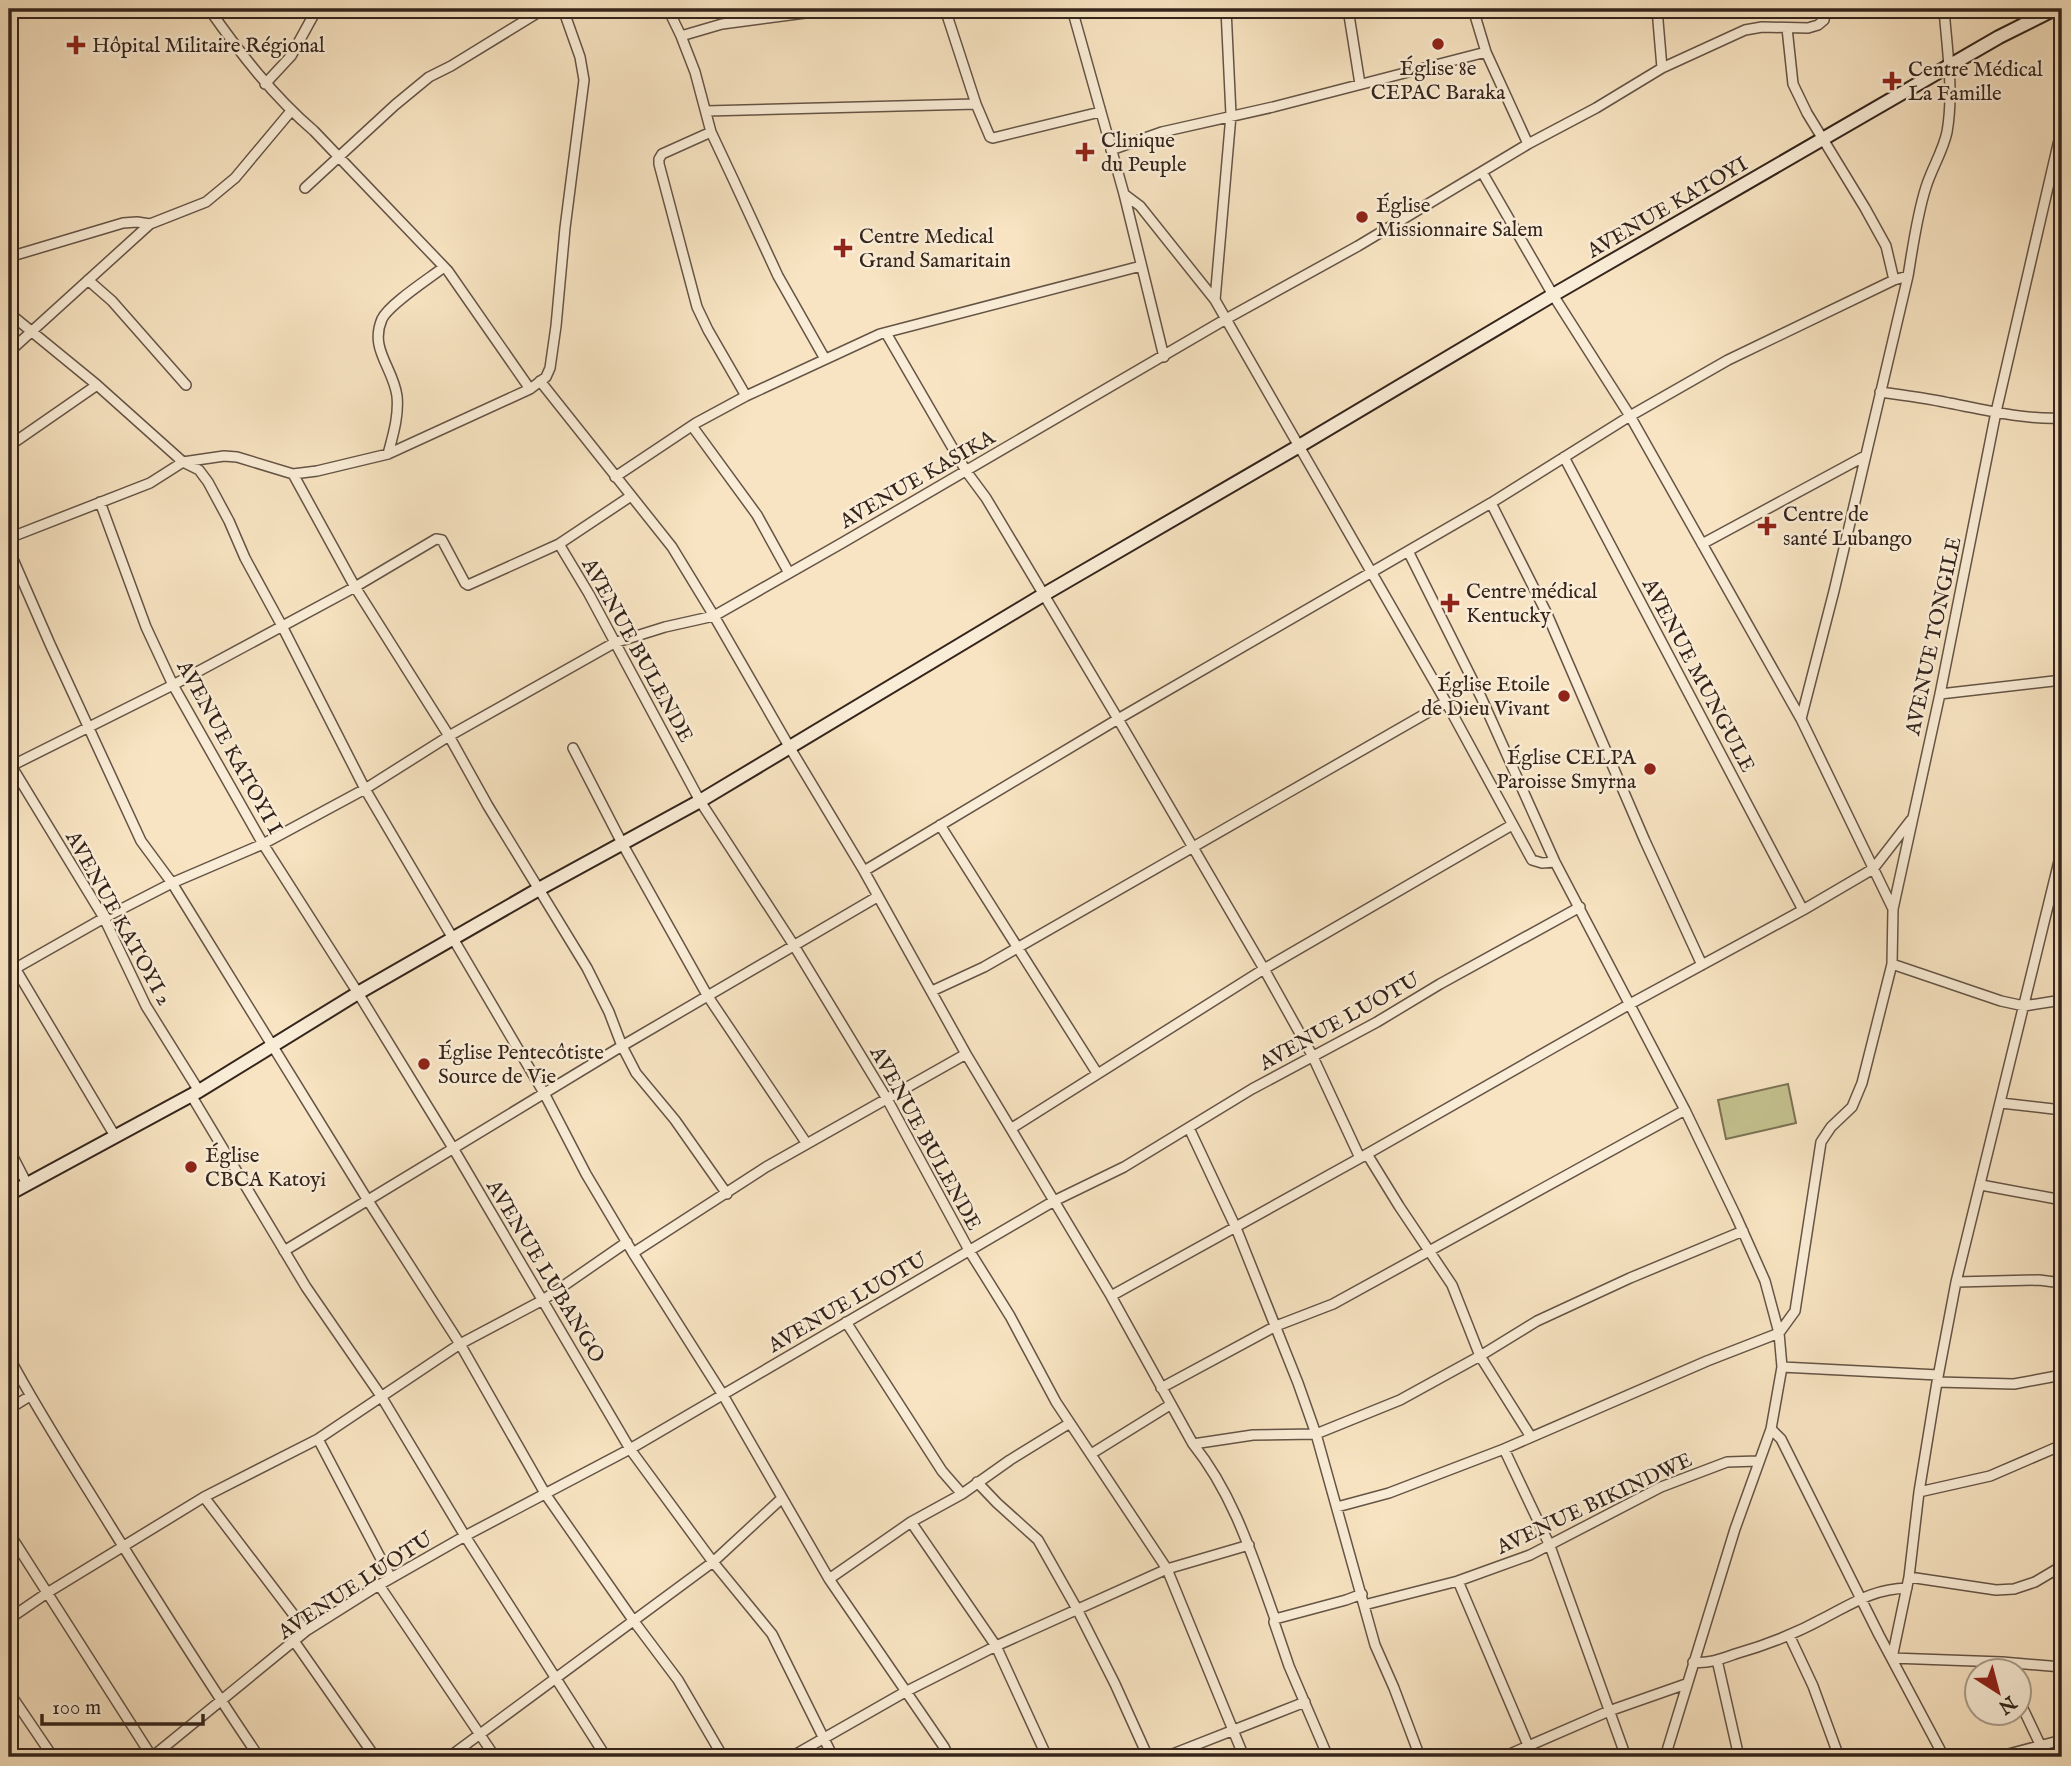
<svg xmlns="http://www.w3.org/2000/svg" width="2071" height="1766" font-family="'IM FELL English',serif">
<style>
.green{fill:#c4c28f;stroke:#7c7356;stroke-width:2}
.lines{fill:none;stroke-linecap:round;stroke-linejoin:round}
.street-casing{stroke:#655446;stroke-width:12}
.secondary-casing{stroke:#34241c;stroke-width:16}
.street{stroke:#faedd7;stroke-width:9}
.secondary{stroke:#faedd7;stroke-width:12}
.poi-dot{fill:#8f2418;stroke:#faedd7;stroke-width:2.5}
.labels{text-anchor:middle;stroke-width:5;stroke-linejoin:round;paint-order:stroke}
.poi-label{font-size:21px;fill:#34241c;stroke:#faedd7;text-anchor:start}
.street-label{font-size:21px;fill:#34241c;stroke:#faedd7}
</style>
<rect width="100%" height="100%" fill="#f8e4c2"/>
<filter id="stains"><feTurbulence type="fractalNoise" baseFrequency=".00286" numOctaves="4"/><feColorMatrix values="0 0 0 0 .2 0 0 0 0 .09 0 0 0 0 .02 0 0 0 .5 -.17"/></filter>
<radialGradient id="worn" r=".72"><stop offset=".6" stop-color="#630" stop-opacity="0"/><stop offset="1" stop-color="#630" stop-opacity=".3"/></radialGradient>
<!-- green -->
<path class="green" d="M1788 1084 1796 1123 1726 1139 1718 1100Z"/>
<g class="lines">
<defs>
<path id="street" d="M209 9C240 53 273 96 314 131L448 271 530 389
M668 9 681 36 695 72 711 132 734 181 778 276 825 359
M945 9 976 104 990 137 993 138 1100 112
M1072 9 1124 194 1164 357
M1348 9 1360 84
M1473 9 1486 52 1528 144
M1657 9 1662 68
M1787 28 1793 84 1807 113 1865 208 1886 246 1894 280
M681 36 722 24 805 13 822 9
M265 84 291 56 313 16 307 9
M706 111 976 104
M711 132 662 154 659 159V164L697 307 708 330 746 396
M1111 150 1162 132 1273 107 1486 52
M1482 172 1553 295 1630 416 1801 719 1893 909
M305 188 395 105 429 77 451 66 544 9
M1124 194 1140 206 1215 300 1446 702 1532 860 1542 863 1555 862
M9 257 123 223 137 222 150 224
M88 280 112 301 186 385
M1215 300 1231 115 1226 9
M9 313 97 385 183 462 199 470 208 482 229 521 245 558 282 626 365 789 544 1093 586 1174 633 1253 723 1395 829 1579 944 1747 949 1757
M886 333 966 471 986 498 1007 533 1118 719 1264 969 1312 1055 1360 1158
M9 352 150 224 206 202 235 178 291 111
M540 381 672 547 714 616 790 748 864 871 966 1054 1111 1296 1193 1444C1234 1495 1253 1558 1275 1619L1274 1622 1289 1666 1328 1757
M1880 392C1903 395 1926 398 1949 403 1987 410 2024 420 2062 418
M692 426 757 515 789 573
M9 446 97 385
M388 454C393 435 399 416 397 396 393 367 369 349 382 319 389 304 430 278 444 267
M1564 457 1803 910
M293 474 355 587 449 736 488 806 587 968 609 1012 622 1046 636 1073 675 1120 727 1194
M615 477 696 423 746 396 880 334 1141 266
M100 502 146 627 173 685 263 844 358 993 453 1148 630 1449 713 1562 772 1634 833 1757
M1491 503 1547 614 1645 841 1702 965
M9 538 150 483 183 462 224 456 237 457 293 474 317 471 388 454 530 389 546 377 550 368 556 326 565 228 584 80 580 57 563 9
M559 544 589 594 700 801 793 944 887 1099 970 1252 1010 1316 1056 1402 1167 1569 1244 1757
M1702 544 1865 456
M9 550 50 644 141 841 172 883 367 1199 460 1344 546 1495 633 1620 678 1680 723 1757
M1940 694 2062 680
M1801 719 1834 591 1908 276C1913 246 1917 215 1926 187 1932 168 1943 151 1947 132 1954 92 1947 49 1944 9
M573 748 623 845 707 995 807 1144
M9 762 104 918 146 1006 199 1091
M9 767 173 685 355 587 436 539 442 540 465 583 468 585 559 544 631 496
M940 825 1097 1073
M2062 849 1956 1282 1937 1382 1919 1492 1909 1577 1892 1658 2002 1662 2062 1667
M864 871 1118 719 1491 503 1630 416 1728 360 1894 280 1908 276
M9 958 115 1136
M1892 964 2001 1001 2024 1006 2062 1000
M9 972 104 918 172 883 263 844 365 789 449 736 614 643 665 627 714 616 842 543 1226 319 1358 246 1528 144 1596 108 1662 68 1745 30 1762 27 1808 28 1818 25 1824 20 1826 9
M932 991 984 967 1446 702
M191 1095 306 1287 381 1396 465 1536 606 1757
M2001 1103 2062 1110
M1012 1128 1264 969 1512 825
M1189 1128 1236 1228 1298 1383 1316 1434 1375 1645 1394 1688 1420 1757
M9 1149 27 1184
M1367 1154 1399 1206 1452 1285 1480 1356 1531 1437
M1981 1185 2062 1200
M284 1251 622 1046 877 897
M633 1253 766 1167 966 1054
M1956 1282 2039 1280 2062 1283
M1111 1296 1360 1158 1630 1004 1803 910 1873 869 1911 820
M846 1322 942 1471 962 1494
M9 1357C40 1415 76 1470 111 1527 159 1604 208 1682 259 1757
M1782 1367 1938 1375
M1937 1382 2014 1384 2062 1375
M1161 1388 1276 1326 1333 1304 1685 1110
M9 1409 30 1396
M1771 1429 1781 1439 1879 1635 1944 1757
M318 1439 391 1578
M1193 1444 1253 1435 1316 1434 1400 1400 1480 1356 1537 1321 1630 1278 1743 1231
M1504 1449 1550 1546 1626 1757
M1091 1454 1170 1405
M977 1482 997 1503 1038 1540 1077 1609 1115 1684 1148 1757
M1919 1492 1990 1476 2062 1445
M204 1497 306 1631
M1337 1507 1389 1493 1504 1449 1707 1361 1779 1333 1765 1281 1736 1216 1685 1110 1555 862 1481 697 1408 551
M911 1522 996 1646 1047 1757
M9 1533 152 1757
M1909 1577 1996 1590 2014 1589 2035 1582 2062 1566
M829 1579 911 1522 962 1494 1010 1460 1070 1423
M1458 1581 1533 1757
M379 1585 495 1757
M1364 1605 1458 1581 1530 1555 1661 1487 1727 1462 1758 1461
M9 1619 47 1593 204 1497 318 1439 460 1344 543 1300 627 1242
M1275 1619 1346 1600 1362 1594
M1789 1635 1813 1686 1839 1757
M294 1641 375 1757
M1717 1660 1739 1757
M1693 1662C1708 1664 1721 1659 1735 1654 1767 1645 1797 1633 1826 1617 1855 1602 1874 1589 1907 1588
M9 1692 53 1757
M2018 1698 2046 1757
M152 1757 306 1631 379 1585 465 1536 630 1449 1054 1201 1124 1167 1252 1089 1377 1022 1440 984 1580 907
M449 1757 713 1562 781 1499
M791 1757 905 1692 996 1646 1167 1569 1249 1545
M1165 1757 1305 1702
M1503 1757 1609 1711 1686 1684
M1665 1757 1735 1529 1771 1429 1782 1367 1779 1333 1795 1311 1821 1142 1831 1127 1852 1107 1862 1083 1892 964 1893 909 1940 694 1996 412 2062 127
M1997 1757 2062 1740"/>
<path id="secondary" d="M9 1194 199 1091 358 993 539 889 700 801 1043 595 1301 445 1553 295 1999 37 2055 9"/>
</defs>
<!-- street casing -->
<use href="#street" class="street-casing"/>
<!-- secondary casing -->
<use href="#secondary" class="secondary-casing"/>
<!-- street -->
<use href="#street" class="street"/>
<!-- secondary -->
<use href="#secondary" class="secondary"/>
</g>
<!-- markers -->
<g class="poi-dot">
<circle cx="1438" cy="44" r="7"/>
<path d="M72.5 34.5h7v7h7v7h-7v7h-7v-7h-7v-7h7z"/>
<path d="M1888.5 70.5h7v7h7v7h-7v7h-7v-7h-7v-7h7z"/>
<path d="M1081.5 141.5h7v7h7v7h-7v7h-7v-7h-7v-7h7z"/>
<circle cx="1362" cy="217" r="7"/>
<path d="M839.5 237.5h7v7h7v7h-7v7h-7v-7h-7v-7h7z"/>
<path d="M1763.5 515.5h7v7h7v7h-7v7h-7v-7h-7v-7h7z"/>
<path d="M1446.5 592.5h7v7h7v7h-7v7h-7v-7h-7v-7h7z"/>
<circle cx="1564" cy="696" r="7"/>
<circle cx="1650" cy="769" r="7"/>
<circle cx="424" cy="1064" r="7"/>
<circle cx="191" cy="1167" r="7"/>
</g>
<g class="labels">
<!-- poi labels -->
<g class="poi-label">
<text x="92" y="52">Hôpital Militaire Régional</text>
<text x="1438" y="75" text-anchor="middle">Église 8e<tspan x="1438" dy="24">CEPAC Baraka</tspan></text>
<text x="1908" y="76">Centre Médical<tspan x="1908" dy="24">La Famille</tspan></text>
<text x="1101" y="147">Clinique<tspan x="1101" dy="24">du Peuple</tspan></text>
<text x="1376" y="212">Église<tspan x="1376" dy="24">Missionnaire Salem</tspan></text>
<text x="859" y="243">Centre Medical<tspan x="859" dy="24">Grand Samaritain</tspan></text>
<text x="1783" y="521">Centre de<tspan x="1783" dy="24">santé Lubango</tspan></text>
<text x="1466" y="598">Centre médical<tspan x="1466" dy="24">Kentucky</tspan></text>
<text x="1550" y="691" text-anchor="end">Église Etoile<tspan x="1550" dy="24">de Dieu Vivant</tspan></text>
<text x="1636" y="764" text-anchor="end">Église CELPA<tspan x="1636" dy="24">Paroisse Smyrna</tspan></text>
<text x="438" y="1059">Église Pentecôtiste<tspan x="438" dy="24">Source de Vie</tspan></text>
<text x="205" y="1162">Église<tspan x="205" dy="24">CBCA Katoyi</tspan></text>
</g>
<!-- street labels -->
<g class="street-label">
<text transform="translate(1667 207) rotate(-30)" y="7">AVENUE KATOYI</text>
<text transform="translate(917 479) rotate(-30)" y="7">AVENUE KASIKA</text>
<text transform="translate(1933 636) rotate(-78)" y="7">AVENUE TONGILE</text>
<text transform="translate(638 650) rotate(61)" y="7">AVENUE BULENDE</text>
<text transform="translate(1699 675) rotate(62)" y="7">AVENUE MUNGULE</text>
<text transform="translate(230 747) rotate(61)" y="7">AVENUE KATOYI I</text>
<text transform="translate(119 918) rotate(61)" y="7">AVENUE KATOYI 2</text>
<text transform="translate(1339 1021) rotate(-29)" y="7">AVENUE LUOTU</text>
<text transform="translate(926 1138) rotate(61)" y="7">AVENUE BULENDE</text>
<text transform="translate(546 1271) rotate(59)" y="7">AVENUE LUBANGO</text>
<text transform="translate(847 1302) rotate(-30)" y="7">AVENUE LUOTU</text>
<text transform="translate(1594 1503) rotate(-25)" y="7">AVENUE BIKINDWE</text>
<text transform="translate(355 1585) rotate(-33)" y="7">AVENUE LUOTU</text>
</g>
</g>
<!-- margin -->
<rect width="2071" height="1766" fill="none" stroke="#f8e4c2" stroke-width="35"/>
<rect x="10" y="10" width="2050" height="1745" fill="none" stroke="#34241c" stroke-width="3.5"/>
<rect x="18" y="18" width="2036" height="1731" fill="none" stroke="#34241c" stroke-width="2"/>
<!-- north arrow -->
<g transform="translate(1998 1692) rotate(144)"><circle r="33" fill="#faedd7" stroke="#ab9d8c" stroke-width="2"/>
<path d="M0-5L12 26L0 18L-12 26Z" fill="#8f2418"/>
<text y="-10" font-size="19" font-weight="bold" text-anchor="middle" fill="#34241c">N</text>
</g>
<!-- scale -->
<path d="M42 1714v10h161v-10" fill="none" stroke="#34241c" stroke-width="3.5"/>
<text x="52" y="1714" font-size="21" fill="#34241c" stroke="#faedd7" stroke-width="5" paint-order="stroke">100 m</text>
<rect width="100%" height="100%" filter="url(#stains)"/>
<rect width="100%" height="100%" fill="url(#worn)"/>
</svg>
